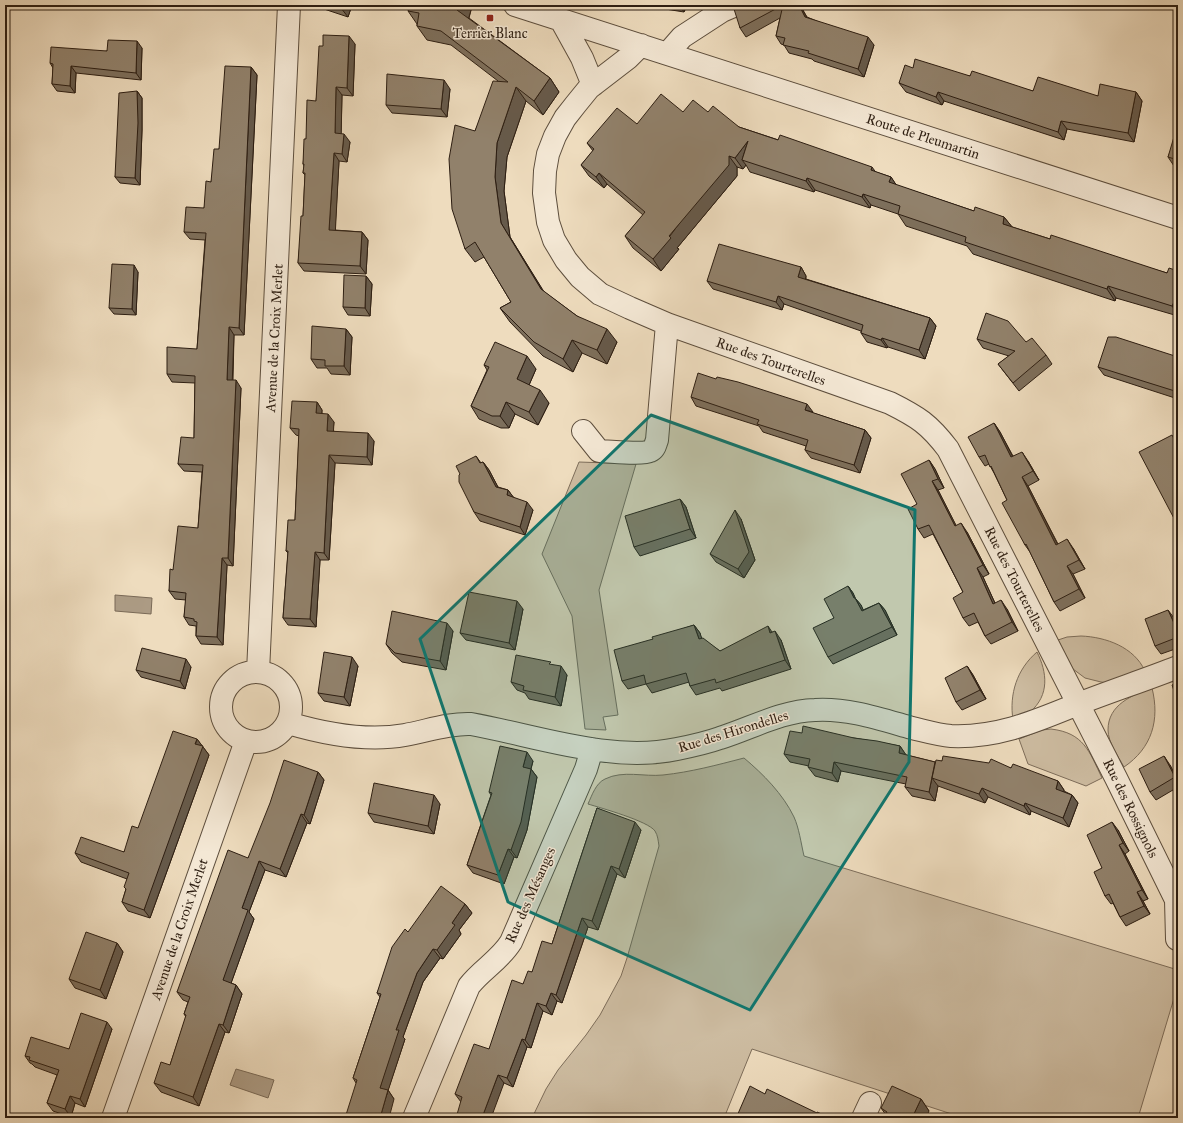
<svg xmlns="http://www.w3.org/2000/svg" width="1183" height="1123" font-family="'IM FELL Great Primer',serif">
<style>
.green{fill:#cdbca1;stroke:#7d6d5a}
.water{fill:#ac9b84;stroke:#796956}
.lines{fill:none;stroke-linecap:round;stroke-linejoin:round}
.street-casing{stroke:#5d4e3d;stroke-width:24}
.street{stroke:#f4e8d5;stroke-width:22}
.wall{fill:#7d6f5c;stroke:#2d1e12}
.shaded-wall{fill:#665a4b;stroke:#2d1e12}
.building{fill:#91816b;stroke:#2d1e12}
.marked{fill:#0f766e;fill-opacity:0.2;stroke:#0f766e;stroke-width:3;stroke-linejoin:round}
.poi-dot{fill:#8f2418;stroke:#f4e8d5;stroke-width:1.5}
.labels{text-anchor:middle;stroke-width:3;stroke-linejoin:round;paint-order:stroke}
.poi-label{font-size:14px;fill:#2d1e12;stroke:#f4e8d5}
.street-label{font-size:14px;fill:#2d1e12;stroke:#f4e8d5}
</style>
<rect width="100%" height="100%" fill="#eedcbe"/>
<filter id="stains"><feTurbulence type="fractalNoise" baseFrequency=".005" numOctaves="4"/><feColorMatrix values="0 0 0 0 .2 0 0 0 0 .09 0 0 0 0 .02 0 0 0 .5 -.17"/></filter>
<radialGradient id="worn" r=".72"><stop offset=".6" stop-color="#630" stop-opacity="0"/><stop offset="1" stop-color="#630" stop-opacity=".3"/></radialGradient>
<!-- green -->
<path class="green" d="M579 462 636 464 599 590 618 715 603 717 606 730 585 729 572 616 542 554Z
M1081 636C1106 637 1134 647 1145 671L1109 683 1101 682 1085 678 1073 669 1058 640 1067 637Z
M1037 652C1047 672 1050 695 1030 712 1025 715 1019 718 1013 720 1009 694 1017 669 1037 652Z
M1152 688C1160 720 1152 748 1124 767 1118 756 1108 742 1108 730 1108 704 1133 695 1152 688Z
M1051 729C1084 733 1089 751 1102 778L1086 786 1028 764 1019 739 1042 730Z
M744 758C763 774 783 794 794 817 799 828 801 843 804 856L1178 970V985L1138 1118H964L752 1049 724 1118H532L546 1089 558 1070 586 1035 600 1015 621 976 627 958 659 846C658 840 658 836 655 831 648 821 601 808 588 804 592 795 596 783 605 779 623 770 644 777 663 775 691 772 717 765 744 758Z"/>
<!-- water -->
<path class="water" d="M115 595 152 598 151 614 115 611Z
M236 1069 274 1080 268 1098 230 1085Z"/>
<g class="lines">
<defs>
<path id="street" d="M515 5 1178 218
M561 20 582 58 593 85
M641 45 628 58 589 88 576 104 565 118 555 136 548 154 545 171 544 193 548 222 554 240 566 260 580 277 600 294 630 308 667 324 890 403C918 417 929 424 948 449L1116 778 1176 900 1177 939
M668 53 682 37 722 11 736 5
M583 431 599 451C609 451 642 455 650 451 655 449 655 445 657 440L667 324
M221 707a35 35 0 1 1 70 0a35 35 0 1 1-70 0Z
M258 672 289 5
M288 723C325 734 367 742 405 735 427 731 449 723 471 724 537 736 611 763 677 749 692 746 706 743 720 738 752 728 781 711 815 710 848 708 880 719 912 728 925 731 938 735 951 736 998 738 1036 721 1078 704 1111 691 1145 680 1178 667
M113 1118 246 741
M414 1118 469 986C481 970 500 960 511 942L586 769 592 749
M863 1118 870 1103"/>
</defs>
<!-- street casing -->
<use href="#street" class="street-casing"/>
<!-- street -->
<use href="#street" class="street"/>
</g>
<!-- wall -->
<path class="wall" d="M316 5H352L348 17 318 7Z
M646 5H687L684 12 653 7Z
M741 5H800L807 17 874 45 864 77 814 61 812 59 789 53 784 45 781 44 776 36 780 18 746 37 740 28Z
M471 10 469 18 550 78 559 92 543 115 526 101 507 157 504 191 510 237 543 291 577 316 617 342 607 364 582 353 573 372 543 356 510 322 500 308 511 302 484 257 475 262 465 249 475 131 498 81 451 45 427 40 417 26V24L408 11Z
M355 44 353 96 342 95 341 134 350 142 347 162 339 161 335 230 362 232 368 240 366 274 304 271 298 263 303 216 305 175 303 173 304 166 303 164 306 139 316 101 323 46Z
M142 48 141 80 76 73 75 93 57 91 52 84 53 68 50 63 107 51Z
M251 67 257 75 244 335H234L233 380 241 388 233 566 227 565 223 645 201 644 196 636V626L189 625 184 617 186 600 175 599 169 591 173 570 198 528 202 472 184 471 178 464 194 438 195 383 172 382 167 374 197 349 205 240 190 239 184 232 204 208 211 182 219 149Z
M913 68 970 76 1033 91 1098 96 1136 92 1142 101 1134 142 1067 129 1064 140 944 101 942 105 906 92 899 83Z
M450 89 447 117 392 113 386 105Z
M137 91 142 98V130L140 185 120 183 115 177Z
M683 112H708L739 127 891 177 896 185 974 211 1004 217 1012 227 1050 239 1167 273 1178 271V316L1116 298 1115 301 973 254 967 246 906 226 898 214 871 205 870 208 815 190 814 192 750 172 746 165 743 169 737 167V176L677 248 679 249 661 271 633 248 625 236 643 215 607 184 604 188 589 176 581 165 593 151 587 143 637 124Z
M1178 131V167L1174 166 1168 157Z
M801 267 806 276V279L930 318 936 326 925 359 888 347 887 348 867 342 861 333V331L784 304 782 310 713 289 707 281Z
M138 272 136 315 114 314 109 308Z
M366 276 372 284 370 316 348 315 343 307Z
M346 329 352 337 350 375 331 374 327 368H317L311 359Z
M977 339 1026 342 1046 355 1052 364 1019 391 998 364 1009 356 983 348Z
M1178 357V399L1104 375 1098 367Z
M484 365 536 369 529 385 549 403 538 425 515 414 509 428H501L479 419 471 406 487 370Z
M691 397 813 413 865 430 871 438 860 473 811 458 805 450 806 446 763 432 759 426 696 406Z
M317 402 322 410V414L334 422 333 431 374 441 372 465 335 463 329 560H320L316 627 288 625 283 618 288 553 286 551 295 520 299 436 296 435 290 428Z
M994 423 1000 432 1013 456 1028 461 1039 480 1028 486 1058 544 1073 548 1085 569 1073 574 1085 598 1060 611 1054 602 1030 552 1025 545 1007 500 994 473 989 464 985 466 979 457Z
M476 456 481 463 483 462 489 470 498 487 508 490 513 497 533 510 525 535 480 521 474 512 460 474Z
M929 460 935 469 944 488 938 490 956 526 967 532 989 574 983 577 995 603 1007 609 1018 631 991 644 985 636 978 622 969 626 963 618V592L933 534 924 538 918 529 917 504Z
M680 499 686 507 696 538 640 556 634 547Z
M741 519 755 560 744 578 716 562 710 554Z
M848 586 853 593 855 598 861 605 863 610 879 603 885 610 897 635 833 664 828 657 834 618Z
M523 609 515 650 466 640 460 633Z
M1174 618 1178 627V648L1161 654 1155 646Z
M694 625 700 633 701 638 720 651 773 632 781 640 791 669 722 691 720 688 696 695 690 686 689 682 652 693 646 684 628 689 622 681 653 639Z
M453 631 446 670 402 662 392 653 386 644Z
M553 665 567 675 561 706 529 699 525 693 517 690 511 682Z
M358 666 350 706 324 701 318 693Z
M967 666 973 675 986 699 962 710 956 702Z
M191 667 185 689 141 677 136 670Z
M802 733 854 738 900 746 906 755 935 762 942 761 1011 768 1058 781 1064 790V791L1072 795 1078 803 1069 827 1031 811 1030 815 988 797 985 803 938 786 935 801 912 796 905 787 906 784 841 771 838 782 815 776 808 767 809 766 790 762 784 754Z
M197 739 209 755 150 918 128 911 122 902 126 889 127 879 81 862 75 853 124 852 138 828Z
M533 761 531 769 537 777 527 830 517 858 514 857 504 884 473 873 467 865 491 795 489 792Z
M1170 765 1178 781V787L1156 800 1150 792Z
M318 772 324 780 310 824 307 823 286 877 265 870 249 912 254 919 231 983 236 985 242 994 229 1033 225 1032 199 1106 161 1092 154 1083 170 1065 186 1017 184 1014 188 1002 183 1000 177 992 248 858Z
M440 804 434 834 374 822 368 813Z
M597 808 641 830 625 878 617 874 598 930 588 927 562 1003 557 1001 552 1015 543 1011 531 1048 527 1047 513 1087 504 1083 461 1102 455 1094 489 1049 523 984 552 944Z
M1118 830 1129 851 1125 854 1148 899 1143 901 1150 914 1126 926 1120 917 1113 903 1111 904 1105 896 1102 868Z
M465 904 472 913 459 930 461 934 443 959 440 958 423 982 403 1037 405 1039 388 1090 394 1099 356 1083 353 1078 380 997 377 993 408 932Z
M117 943 123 952 106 999 75 988 69 979Z
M112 1029 85 1107 75 1103 71 1117 53 1111 47 1103 57 1075 35 1067 32 1064 30 1063 25 1056 69 1049Z
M921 1099 929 1111 886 1115 881 1108Z"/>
<!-- shaded-wall -->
<path class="shaded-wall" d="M343 5H352L348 17 341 8Z
M459 5H468L471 10 467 24 457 10Z
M679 5H687L684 12Z
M799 5H800L811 25 805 17Z
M349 36 355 44 353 96 347 88Z
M868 37 874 45 864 77 858 69Z
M137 41 142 48 141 80 136 73Z
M71 66 76 73 75 93 70 86Z
M251 67 257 75 244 335 239 328Z
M550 78 559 92 543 115 534 101Z
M444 80 450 89 447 117 441 109Z
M336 87 342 95 341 141 335 133Z
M516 87 526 101 507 157 504 191 510 237 551 303 541 289 501 223 495 177 497 143Z
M137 91 142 98V130L140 185 135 178Z
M938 92 944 101 942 105 936 97Z
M1136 92 1142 101 1134 142 1128 133Z
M1061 121 1067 129 1064 140 1058 132Z
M344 134 350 142 347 162 342 154Z
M748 141 742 160 746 165 743 169 735 158Z
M334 153 339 161 335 238 329 230Z
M729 156 737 167V176L677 248 679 249 661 271 653 259Z
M872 167 880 178 871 170Z
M599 173 607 184 604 188 596 177Z
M891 177 899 189 889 182Z
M807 178 815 190 814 192 806 181Z
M863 194 871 205 870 208 862 197Z
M1004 217 1013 228 1003 224Z
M362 232 368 240 366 274 360 266Z
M134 265 138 272 136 315 132 309Z
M801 267 806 276 804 285 798 277Z
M366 276 372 284 370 316 365 308Z
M1108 286 1116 298 1115 301 1107 289Z
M778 296 784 304 782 310 776 302Z
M1174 302 1178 308V314L1172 306Z
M930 318 936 326 925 359 919 350Z
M229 327 234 335 232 387 227 380Z
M346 329 352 337 350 375 344 366Z
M607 329 617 342 607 364 597 350Z
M882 338 888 347 887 348 881 340Z
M572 340 582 353 573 372 563 359Z
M527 356 536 369 526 392 517 379Z
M236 380 241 388 233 566 228 558Z
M540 390 549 403 538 425 529 412Z
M317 402 322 410 321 421 316 413Z
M506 402 515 414 509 428 500 416Z
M807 404 813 412 805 410Z
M328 414 334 422 333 438 327 431Z
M994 423 1000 432 1017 465 1011 457Z
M865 430 871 438 860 473 854 465Z
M368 433 374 441 372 465 367 457Z
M1022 452 1028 461 1039 480 1033 471Z
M329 455 335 463 329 560 324 553Z
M929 460 935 469 944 488 938 479Z
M483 462 489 470 502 495 496 487Z
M1022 477 1028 486 1062 553 1056 545Z
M932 481 938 490 961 535 955 526Z
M508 490 514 498 507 495Z
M680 499 686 507 696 538 690 529Z
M527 502 533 510 525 535 520 527Z
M735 510 741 519 755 560 744 578 738 569Z
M961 523 967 532 989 574 983 565Z
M1067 539 1073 548 1085 569 1079 560Z
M315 552 320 560 316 627 310 619Z
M222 558 227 565 223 645 217 637Z
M1067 566 1073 574 1085 598 1079 589Z
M977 568 983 577 999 612 993 604Z
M848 586 853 593 859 606 854 598Z
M855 598 861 605 867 618 862 611Z
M1001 600 1007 609 1018 631 1012 622Z
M517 601 523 609 515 650 509 643Z
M879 603 885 610 897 635 892 627Z
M1168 610 1174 618 1178 627V632Z
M447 623 453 631 446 670 440 661Z
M694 625 700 633 705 648 699 639Z
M768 626 774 635 770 633Z
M775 631 781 640 791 669 785 660Z
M352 657 358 666 350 706 344 697Z
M186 659 191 667 185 689 180 681Z
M561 666 567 675 561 706 555 697Z
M967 666 973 675 986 699 980 690Z
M197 739 209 755 150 918 144 910Z
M900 746 906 755 899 753Z
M527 752 533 761 529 776 523 767Z
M1164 756 1170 765 1178 781V782L1175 777Z
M834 762 841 771 838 782 832 773Z
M531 769 537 777 527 830 517 858 511 850Z
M318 772 324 780 310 824 304 815Z
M932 778 938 786 935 801 929 792Z
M1058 781 1064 790 1062 797 1056 789Z
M982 788 988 797 985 803 979 794Z
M434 795 440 804 434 834 428 826Z
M1072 795 1078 803 1069 827 1063 818Z
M1025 803 1031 811 1030 815 1024 806Z
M301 814 307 823 286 877 280 869Z
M635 822 641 830 625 878 619 869Z
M1112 822 1118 830 1129 851 1123 843Z
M1119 845 1125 854 1148 899 1142 890Z
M508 849 514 857 504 884 498 875Z
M259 861 265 870 249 912 254 919 229 989 223 980 242 908Z
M611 866 617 874 598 930 592 921Z
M1137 892 1143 901 1150 914 1144 906Z
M465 904 472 913 459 930 461 934 443 959 437 950 452 923Z
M582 918 588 927 562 1003 556 995Z
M117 943 123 952 106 999 100 990Z
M433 949 440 958 423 982 403 1037 405 1039 386 1097 380 1088 396 1030 417 973Z
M236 985 242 994 229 1033 223 1025Z
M551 993 557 1001 552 1015 546 1006Z
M537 1003 543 1011 531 1048 525 1040Z
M107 1022 112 1029 85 1107 80 1099Z
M219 1024 225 1032 199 1106 193 1097Z
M522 1039 527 1047 513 1087 507 1078Z
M498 1075 504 1083 491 1118H485L483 1115Z
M388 1090 394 1099 389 1118H380Z
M70 1096 75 1103 71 1117 65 1109Z
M921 1099 929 1111 926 1118H912Z"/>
<!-- building -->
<path class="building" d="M332 5H343L341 8Z
M410 5H459L457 10 550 78 534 101 516 87 497 143 495 177 501 223 541 289 577 316 607 329 597 350 572 340 563 359 534 342 500 308 511 302 475 242 465 249 452 209 449 159 455 125 475 131 493 81 508 82 441 31 417 26 419 13 408 11Z
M741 5H799L805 17 868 37 858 69 808 53 809 51 783 45 785 38 776 36 783 5 740 28 734 9Z
M323 35 349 36 347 88 336 87 335 133 344 134 342 154 334 153 329 230 362 232 360 266 298 263 301 216H303L305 173H303L304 164H303L304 139H306L307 100 316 101 319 46H323Z
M108 40 137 41 136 73 71 66 70 86 52 84 53 64 50 63 51 47 107 51Z
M915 59 970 76 972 71 1033 91 1038 77 1098 96 1100 84 1136 92 1128 133 1061 121 1058 132 938 92 936 97 899 83 905 65 913 68Z
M225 66 251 67 239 328 229 327 227 380H236L228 558H222L217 637 196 636 197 622 194 621V619L184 617 186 593 169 591 170 569 173 570 178 526 198 528 203 465 178 464 181 437 194 438 195 376 167 374V347L197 349 206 233 184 232 186 207 204 208 206 181 211 182 214 149H219Z
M387 74 444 80 441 109 386 105Z
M137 91 138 123 135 178 115 177 119 93Z
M661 94 683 112 693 100 708 112 713 106 739 127 778 140 780 135 872 167 871 170 891 177 889 182 974 211 975 207 1004 217 1003 224 1050 239 1051 235 1167 273 1169 268 1178 271V303L1174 302 1172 306 1108 286 1107 289 965 242 966 237 898 214 900 206 863 194 862 197 807 178 806 181 742 160 748 141 735 158 729 156V165L669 236 671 238 653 259 625 236 645 212 599 173 596 177 581 165 594 149 587 143 617 108 637 124Z
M1176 130 1178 131V160L1168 157Z
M719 244 801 267 798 277 930 318 919 350 882 338 881 340 861 333 863 325 778 296 776 302 707 281Z
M112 264 134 265 132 309 109 308Z
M344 275 366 276 365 308 343 307Z
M986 313 1008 321 1026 342 1032 338 1046 355 1013 383 998 364 1015 351 977 339Z
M312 326 346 329 344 366H325V360L311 359Z
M1108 337H1116L1178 357V392L1098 367Z
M495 342 527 356 517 379 540 390 529 412 506 402 500 416H492L471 406 489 367 484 365Z
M698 373 716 379 717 377 738 382 807 404 805 410 865 430 854 465 805 450 808 440 757 424 759 420 691 397Z
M292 401 317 402 316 413 328 414 327 431 368 433 367 457 329 455 324 553 315 552 310 619 283 618 288 551H286L288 520H295L299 429 290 428Z
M994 423 1011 457 1022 452 1033 471 1022 477 1056 545 1067 539 1079 560 1067 566 1079 589 1054 602 1026 544 1025 545 1002 503 1007 500 991 466 990 467 985 455 979 457 968 437Z
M1172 435 1178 446V526L1139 452Z
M476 456 480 463 483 462 496 487 508 490 507 495 527 502 520 527 474 512 459 482V475L460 474 456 466Z
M929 460 938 479 932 481 955 526 961 523 983 565 977 568 993 604 1001 600 1012 622 985 636 974 613 963 618 953 598 963 592 929 525 918 529 908 509 917 504 901 474Z
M680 499 690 529 634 547 625 516Z
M735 510 749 552 738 569 710 554Z
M848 586 854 598H855L862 611 879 603 892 627 828 657 813 628 834 618 824 599Z
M469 592 517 601 509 643 460 633Z
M1168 610 1178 632V637L1155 646 1145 619Z
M392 611 447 623 440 661 395 653 386 644Z
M694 625 699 639 703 638 720 651 768 626 770 633 775 631 785 660 716 683 715 679 690 686 686 673 646 684 644 675 622 681 614 650 653 639 652 637Z
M142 648 186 659 180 681 136 670Z
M324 652 352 657 344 697 318 693Z
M516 655 551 662 549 664 561 666 555 697 523 690 524 686 511 682Z
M967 666 980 690 956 702 945 678Z
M1178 682V702L1172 685Z
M803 726 854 738 877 741 900 746 899 753 935 762 929 792 905 787 907 777 834 762 832 773 808 767 810 759 784 754 790 731 802 733Z
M173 731 197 739 195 744 203 746 144 910 122 902 126 889 124 887 129 873 75 853 81 837 124 852 132 826 138 828Z
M500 746 527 752 523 767 531 769 521 822 511 850 508 849 498 875 467 865 492 793 489 792Z
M943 756 989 763 991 759 1011 768 1013 764 1058 781 1056 789 1072 795 1063 818 1025 803 1024 806 982 788 979 794 932 778 936 760 942 761Z
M1164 756 1175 777 1150 792 1139 769Z
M284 760 318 772 304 815 301 814 280 869 259 861 242 908 248 910 223 980 236 985 223 1025 219 1024 193 1097 154 1083 161 1062 170 1065 186 1015 184 1014 190 997 177 992 228 850 248 858 270 803Z
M374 783 434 795 428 826 368 813Z
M597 808 635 822 619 869 611 866 592 921 582 918 556 995 551 993 546 1006 537 1003 525 1040 522 1039 507 1078 498 1075 483 1115 488 1116V1118H456L462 1097 455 1094 474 1044 489 1049 512 980 523 984 528 971 532 972 542 941 552 944Z
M1112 822 1123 843 1119 845 1142 890 1137 892 1144 906 1120 917 1109 894 1105 896 1094 872 1102 868 1087 835Z
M441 886 465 904 452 923 455 925 437 950 433 949 417 973 396 1030H399L380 1088 388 1090 380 1118H345L357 1080 353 1078 381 994 377 993 392 947 405 929 408 932Z
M86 932 117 943 100 990 69 979Z
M81 1013 107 1022 80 1099 70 1096 65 1109 47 1103 59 1070 29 1060 30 1057 25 1056 31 1037 69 1049Z
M750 1086 765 1094 767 1089 817 1113V1112L831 1118H742L737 1116Z
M892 1086 921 1099 912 1118H884L887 1112 881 1108Z"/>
<!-- marked area -->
<path class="marked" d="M651 415 915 510 909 762 750 1010 508 902 420 639Z"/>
<!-- markers -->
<rect class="poi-dot" x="486" y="14" width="8" height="8" rx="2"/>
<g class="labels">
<!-- poi labels -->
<g class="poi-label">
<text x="490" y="38">Terrier Blanc</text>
</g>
<!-- street labels -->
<g class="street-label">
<text transform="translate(923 136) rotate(18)" y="5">Route de Pleumartin</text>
<text transform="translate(274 338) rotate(-87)" y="5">Avenue de la Croix Merlet</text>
<text transform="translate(771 361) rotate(20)" y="5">Rue des Tourterelles</text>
<text transform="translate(1015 579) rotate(63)" y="5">Rue des Tourterelles</text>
<text transform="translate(733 731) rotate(-17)" y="5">Rue des Hirondelles</text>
<text transform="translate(1131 808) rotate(64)" y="5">Rue des Rossignols</text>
<text transform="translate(530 895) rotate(-66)" y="5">Rue des Mésanges</text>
<text transform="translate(179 929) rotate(-71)" y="5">Avenue de la Croix Merlet</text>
</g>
</g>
<!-- margin -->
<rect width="1183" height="1123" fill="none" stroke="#eedcbe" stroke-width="20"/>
<rect x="6" y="6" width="1171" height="1111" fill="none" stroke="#2d1e12" stroke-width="2"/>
<rect x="10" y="10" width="1163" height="1103" fill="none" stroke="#2d1e12"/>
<rect width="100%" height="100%" filter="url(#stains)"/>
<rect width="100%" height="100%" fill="url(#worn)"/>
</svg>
